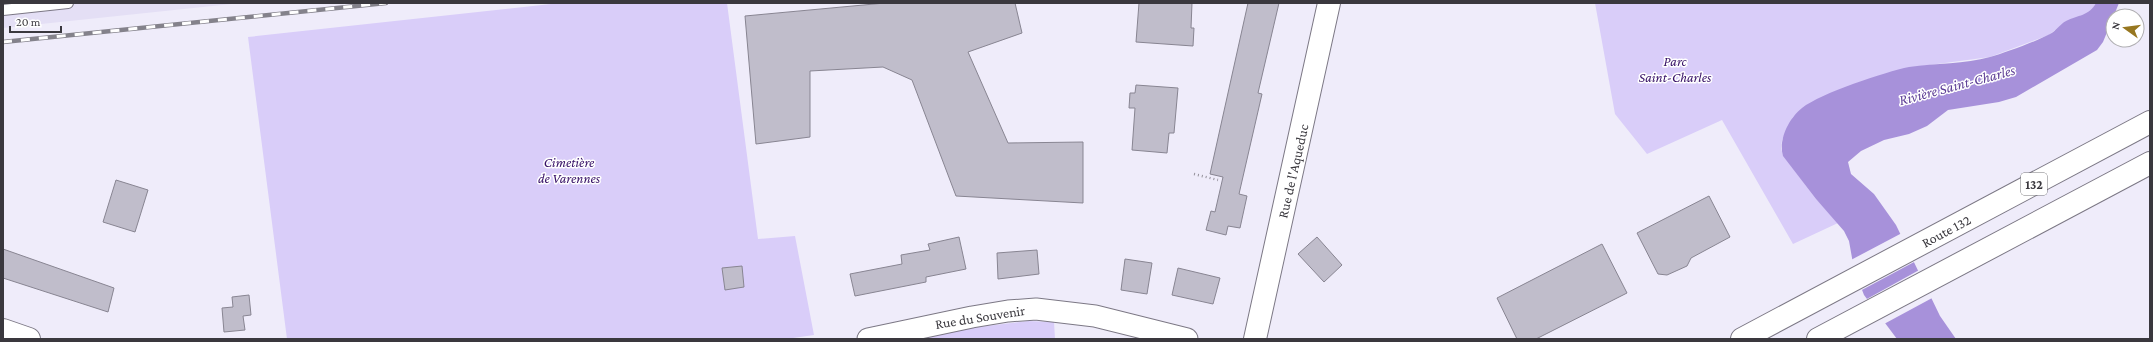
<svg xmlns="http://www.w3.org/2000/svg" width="2153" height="342" font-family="'Crimson Pro',serif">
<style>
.built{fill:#e4dff5}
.green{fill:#d9cdf9}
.water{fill:#a791da}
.pier{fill:#efecfa}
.building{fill:#c0bdcb;stroke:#888592}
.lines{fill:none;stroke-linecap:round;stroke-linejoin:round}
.service-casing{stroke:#7c7885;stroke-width:12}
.minor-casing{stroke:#7c7885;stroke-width:23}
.tertiary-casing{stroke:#7c7885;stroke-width:24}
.primary-casing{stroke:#7c7885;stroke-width:24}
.trunk-casing{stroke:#7c7885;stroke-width:24}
.path{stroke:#93909a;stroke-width:2.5;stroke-dasharray:1 3;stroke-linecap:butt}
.service{stroke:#fff;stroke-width:10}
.minor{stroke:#fff;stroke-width:21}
.tertiary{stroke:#fff;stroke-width:22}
.primary{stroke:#fff;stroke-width:22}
.trunk{stroke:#fff;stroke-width:22}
.rail-casing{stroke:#84828b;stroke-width:4.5}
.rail{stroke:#fff;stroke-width:3;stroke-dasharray:9;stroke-linecap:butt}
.labels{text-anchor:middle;stroke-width:3;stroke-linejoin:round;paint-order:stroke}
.shield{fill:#fff;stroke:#757478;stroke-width:1}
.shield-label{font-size:13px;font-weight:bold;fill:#3a383e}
.park-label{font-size:14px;font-style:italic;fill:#361066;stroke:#fff}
.street-label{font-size:14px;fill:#3a383e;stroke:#fff}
.water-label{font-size:15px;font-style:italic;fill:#5e3f96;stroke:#fff}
</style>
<rect width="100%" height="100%" fill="#efecfa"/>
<!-- built -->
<path class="built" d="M3 3H241L3 28Z"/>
<!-- green -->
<path class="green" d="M560 3H727L758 239 795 236 814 335 786 339H287L248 37Z
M1595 3H2096L2092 10 2085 15 2065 22 2049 35 1990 57 1907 68 1846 88 1793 117 1782 140 1781 148 1783 155 1816 199 1838 223 1793 244 1722 120 1647 154 1615 114Z
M1028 321 1054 322 1055 339H921L970 328Z"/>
<!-- water -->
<path class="water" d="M2096 3H2119L2103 42 2097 50 2016 97 1999 102 1948 110 1927 126 1909 134 1884 140 1861 151 1848 162 1851 174 1874 194 1896 225 1940 316 1956 339H1897L1864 295 1854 269 1849 241 1844 231 1816 199 1783 156C1778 140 1789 118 1802 108 1821 93 1885 72 1909 67 1936 63 1965 64 1990 57 2005 53 2037 41 2050 34 2056 31 2060 24 2066 21 2078 15 2089 16 2096 3Z"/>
<!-- pier -->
<path class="pier" d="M1902 233 1916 261 1860 291 1849 261Z
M1921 269 1934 297 1884 324 1865 300Z"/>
<!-- building -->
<path class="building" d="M885 3H1015L1022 33 968 52 1008 143 1083 142V203L956 196 912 80 883 67 810 71V137L756 144 745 16Z
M1139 3H1192L1191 28H1194L1193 46 1136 42Z
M1248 3H1279L1258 93 1262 94 1239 194 1247 196 1240 228 1228 226 1226 235 1206 230 1211 211 1215 212 1223 177 1210 174Z
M1136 85 1178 88 1174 133H1169L1167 153 1132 150 1135 108H1129L1130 93H1135Z
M116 180 148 190 135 232 103 222Z
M1709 196 1730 237 1691 258 1687 266 1667 275 1658 274 1637 233Z
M959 237 966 269 926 277V282L855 296 850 274 902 264 901 255 930 250 928 244Z
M1317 237 1342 265 1324 282 1298 254Z
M1602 244 1627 293 1536 339H1517L1497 298Z
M3 249 114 288 108 312 3 278Z
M1037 250 1039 274 998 279 997 253Z
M1125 259 1152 263 1147 294 1121 290Z
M742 266 744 287 725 290 722 268Z
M1178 268 1220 278 1213 304 1172 295Z
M249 295 251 315 243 316 245 330 224 332 222 308 233 307 232 297Z"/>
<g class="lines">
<defs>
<path id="service" d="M3 10 68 3"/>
<path id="minor" d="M868 339 972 317 1008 311 1036 309 1095 316 1187 339"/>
<path id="tertiary" d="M1255 339 1329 3"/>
<path id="primary" d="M3 330 29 339"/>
<path id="trunk" d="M1742 339 2150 122
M1818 339 2150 163"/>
</defs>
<!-- service casing -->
<use href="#service" class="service-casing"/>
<!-- minor casing -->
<use href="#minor" class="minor-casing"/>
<!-- tertiary casing -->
<use href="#tertiary" class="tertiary-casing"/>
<!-- primary casing -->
<use href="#primary" class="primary-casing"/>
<!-- trunk casing -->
<use href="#trunk" class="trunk-casing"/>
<!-- path -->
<path class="path" d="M1194 174 1218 180"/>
<!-- service -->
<use href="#service" class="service"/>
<!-- minor -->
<use href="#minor" class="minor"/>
<!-- tertiary -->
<use href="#tertiary" class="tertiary"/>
<!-- primary -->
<use href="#primary" class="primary"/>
<!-- trunk -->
<use href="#trunk" class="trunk"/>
<defs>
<path id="rail" d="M3 42 386 3"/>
</defs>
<!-- rail casing -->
<use href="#rail" class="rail-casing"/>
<!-- rail -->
<use href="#rail" class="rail"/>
</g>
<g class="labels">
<!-- shield labels -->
<rect class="shield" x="2021" y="173" width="26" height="22" rx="3"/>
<g class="shield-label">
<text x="2034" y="189">132</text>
</g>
<!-- park labels -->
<g class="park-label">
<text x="1675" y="66">Parc<tspan x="1675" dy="16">Saint-Charles</tspan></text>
<text x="569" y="167">Cimetière<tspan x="569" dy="16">de Varennes</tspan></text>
</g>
<!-- street labels -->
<g class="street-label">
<text transform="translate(1293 171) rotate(-77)" y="5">Rue de l'Aqueduc</text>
<text transform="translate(1946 231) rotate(-28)" y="5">Route 132</text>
<text transform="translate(980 317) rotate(-9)" y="5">Rue du Souvenir</text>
</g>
<!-- water labels -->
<g class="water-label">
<text transform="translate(1957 85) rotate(-15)" y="5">Rivière Saint-Charles</text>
</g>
</g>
<!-- border -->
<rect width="2153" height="342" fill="none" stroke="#3a383e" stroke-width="8"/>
<!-- north arrow -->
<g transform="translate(2125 28) rotate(284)"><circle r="19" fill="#ffffff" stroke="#b0afb2"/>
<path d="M0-3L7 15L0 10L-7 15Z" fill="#977720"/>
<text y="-6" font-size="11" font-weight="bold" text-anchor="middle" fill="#3a383e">N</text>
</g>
<!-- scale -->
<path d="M10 26v6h51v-6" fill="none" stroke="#3a383e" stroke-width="2"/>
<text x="16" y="26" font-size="12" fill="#3a383e" stroke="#ffffff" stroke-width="3" paint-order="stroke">20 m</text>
</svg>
